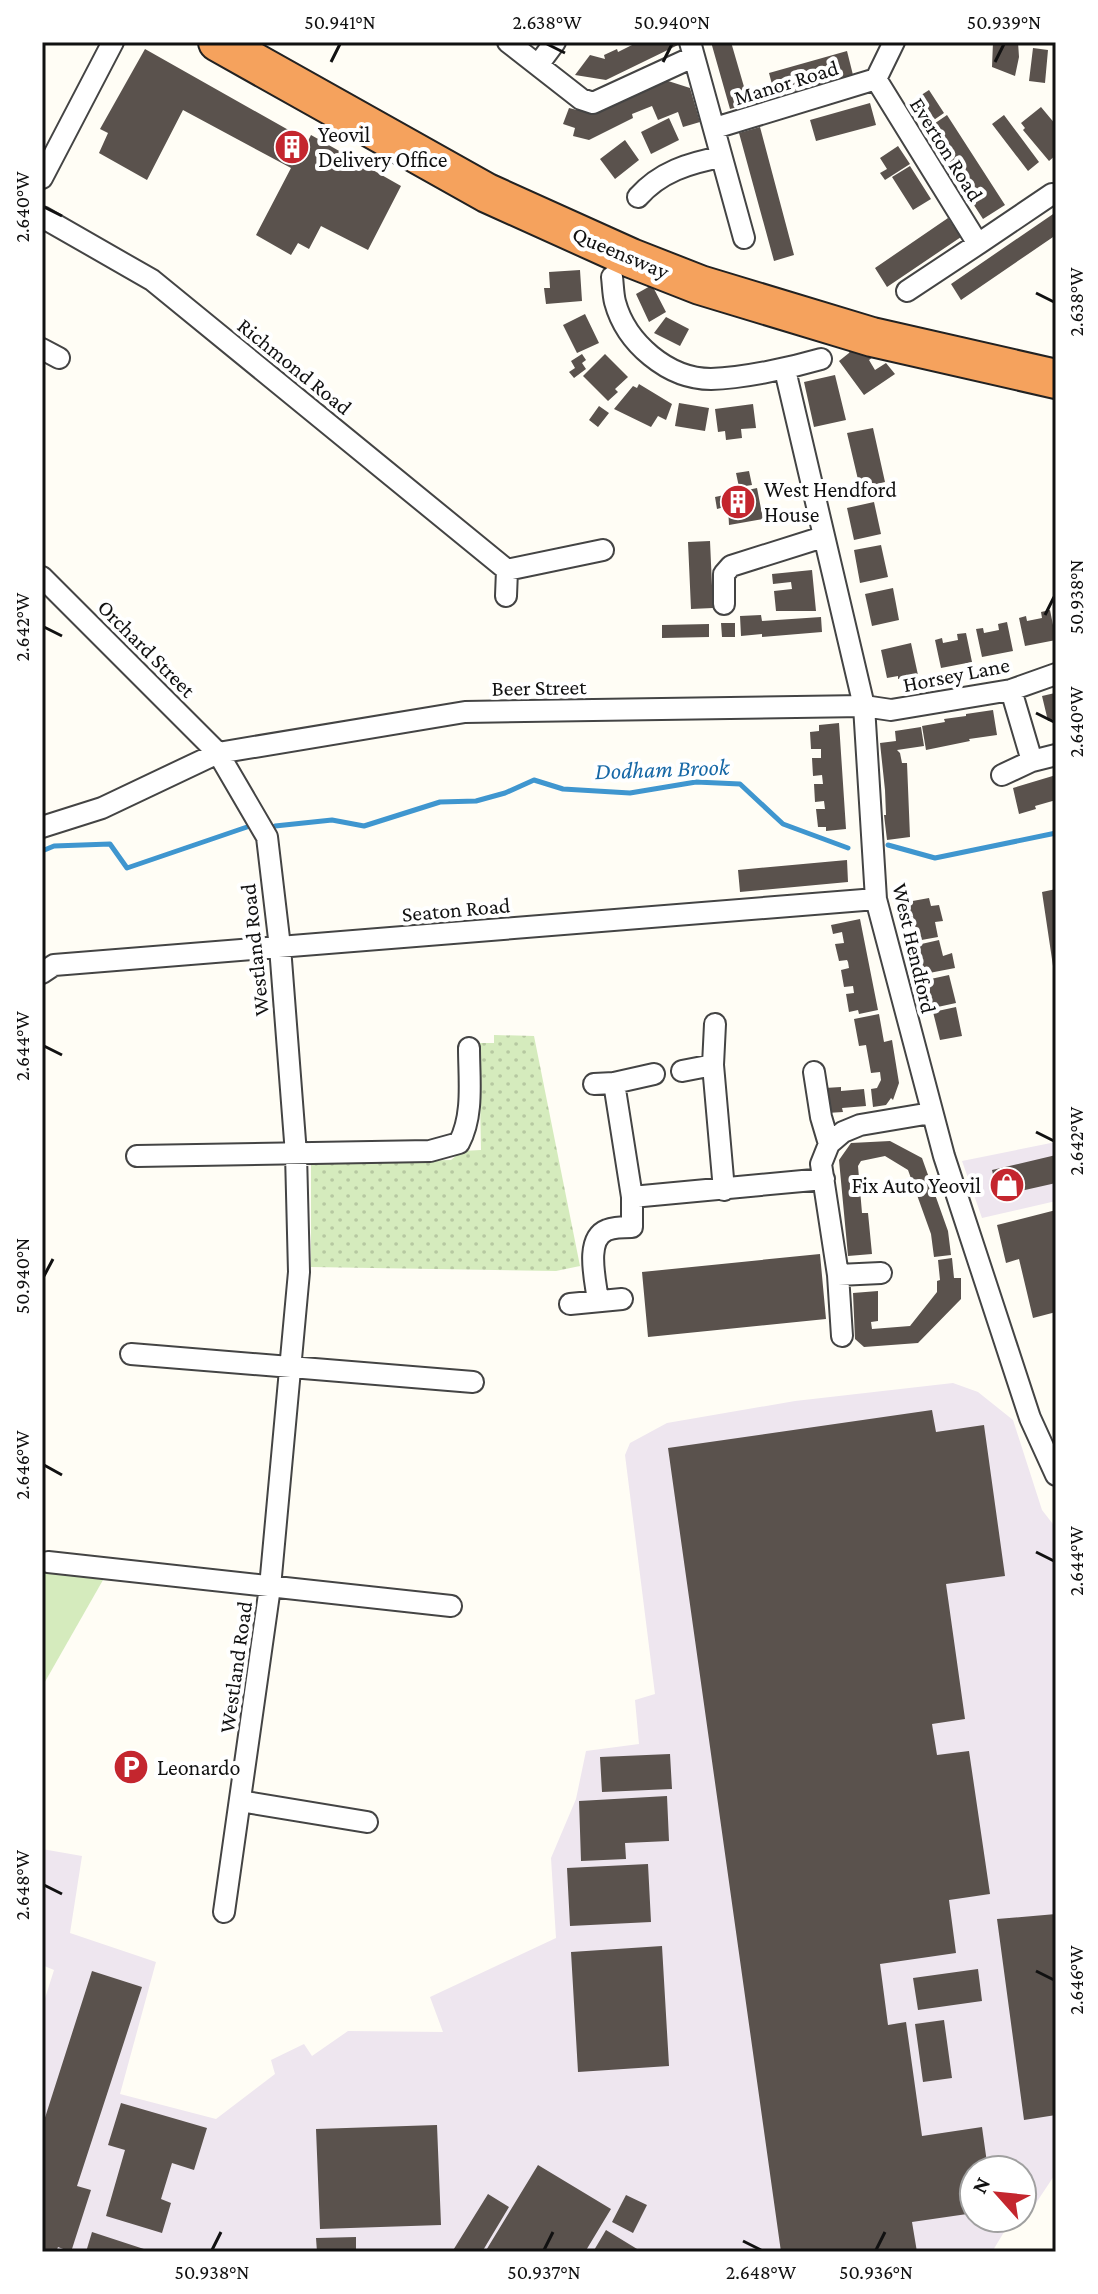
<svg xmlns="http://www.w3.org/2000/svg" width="1098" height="2294" font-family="'Crimson Pro',serif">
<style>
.industrial{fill:#eee6ef}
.grass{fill:#d5ebbd}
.park{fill:url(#park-dots)}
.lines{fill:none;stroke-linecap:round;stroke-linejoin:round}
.stream{stroke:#3f96cf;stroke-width:5}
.building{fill:#5a524d}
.street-casing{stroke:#444;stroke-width:24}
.highway-casing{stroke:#222;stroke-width:42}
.street{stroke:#fff;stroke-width:20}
.highway{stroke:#f5a25d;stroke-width:38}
.ticks{fill:none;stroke:#111;stroke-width:3}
.labels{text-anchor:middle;stroke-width:8;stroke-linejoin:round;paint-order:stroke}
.street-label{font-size:22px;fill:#111;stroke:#fff}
.poi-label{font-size:22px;fill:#111;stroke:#fff;text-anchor:start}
.water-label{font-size:24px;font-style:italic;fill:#1768a6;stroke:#fff}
.neatline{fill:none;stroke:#111;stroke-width:3}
.ticks-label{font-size:20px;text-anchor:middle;fill:#111}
</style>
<defs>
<pattern id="park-dots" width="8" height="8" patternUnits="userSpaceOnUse" patternTransform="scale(2)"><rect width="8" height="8" fill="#d5ebbd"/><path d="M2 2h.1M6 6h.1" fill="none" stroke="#b6c8a1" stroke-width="1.8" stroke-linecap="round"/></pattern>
</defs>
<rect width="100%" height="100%" fill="#fffdf5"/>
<!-- industrial -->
<path class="industrial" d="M1056 1142V1201L982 1218 962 1161Z
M953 1383 978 1392 1013 1420 1042 1510 1056 1528V2173L1032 2209 1022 2215V2170H974V2218H1016L1010 2222 992 2252H42V2008L54 1970 42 1965V1849L82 1856 70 1933 156 1962 120 2094 216 2119 275 2074 271 2060 304 2044 312 2056 348 2031 443 2032 430 1997 556 1938 551 1858 576 1799 586 1751 639 1744 635 1700 655 1694 625 1455 630 1443 667 1423 795 1401Z"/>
<!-- grass -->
<path class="grass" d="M42 1569 103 1580 42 1687Z"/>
<!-- park -->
<path class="park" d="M494 1035 534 1036 580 1266 556 1271 311 1267V1164L451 1160 462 1151 481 1150 479 1043H494Z"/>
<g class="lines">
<!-- stream -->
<path class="stream" d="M275 826 332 820 364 826 440 802 476 801 505 793 534 780 563 789 630 793 696 782 740 784 783 824 848 848
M888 845 935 858 1056 833
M42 851 54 846 110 844 127 868 247 827"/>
</g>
<!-- building -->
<path class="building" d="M638 42H677L678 45 606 80 575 75 590 55 605 59 604 55 617 49 618 52Z
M711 42H731L749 104 730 109Z
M993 42H1018L1019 57 1015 76 992 67Z
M1033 48 1048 50 1045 83 1029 81Z
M145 49 308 141 311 135 401 186 368 250 321 226 309 249 298 243 291 255 256 235 291 168 183 110 147 180 99 153 108 133 100 129Z
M847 51 853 75 775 96 769 73Z
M665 80 690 88 700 122 683 127 678 112 658 120 652 106 632 114 633 118 589 140 573 136 575 128 563 124 569 108 577 110 578 106 600 112Z
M929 90 944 113 925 126 909 103Z
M870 103 876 125 816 141 810 120Z
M1041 107 1056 125V155L1049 161 1023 130 1025 128 1021 123Z
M947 115 1005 205 983 219 925 130Z
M1004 115 1039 162 1028 171 992 124Z
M669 118 679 140 651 154 641 132Z
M760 127 794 255 774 261 739 133Z
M625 140 639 160 615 179 600 159Z
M898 146 910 164 885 180 880 173 887 169 880 158Z
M910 166 931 199 913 210 892 177Z
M1056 212V235L961 300 951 284Z
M948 218 961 237 887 287 875 268Z
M580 270 582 301 546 304 544 288H550L549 272Z
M652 285 666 312 649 322 636 294Z
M585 314 599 343 577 353 563 325Z
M666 317 689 329 680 346 654 333Z
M852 346 862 349 868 357 871 354 873 357 869 360 875 370 886 363 895 374 864 395 839 361 849 353Z
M582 354 586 360 582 363 586 369 574 378 569 372 575 368 571 361Z
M605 354 628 377 615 389 618 392 608 401 583 376Z
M835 375 846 420 814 427 804 382Z
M639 384 672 404 666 420 658 416 651 427 614 409 633 386 637 388Z
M679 403 709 408 705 431 675 426Z
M753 404 756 428 741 429 742 438 726 440 725 431 718 432 715 409Z
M599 406 609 413 598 427 589 420Z
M873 428 885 482 860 488 847 433Z
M749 471 752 485 739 487 736 473Z
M757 488 763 519 729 525 728 506 717 509 715 497Z
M874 502 881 534 854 540 847 508Z
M710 541 713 608 691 609 688 542Z
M881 545 888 577 860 583 854 550Z
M812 570 816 611H776L774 591 792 589 791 582 773 584 772 574Z
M893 588 899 620 872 626 865 594Z
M1050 610 1056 640 1025 646 1019 618 1026 616 1027 621 1042 618 1041 612Z
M761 615 762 621 821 617 822 632 762 637V634L741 636 740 616Z
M1007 622 1013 651 982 657 976 629 983 628 984 633 999 630 998 624Z
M721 623H735V637H722Z
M709 624V637L662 638V625Z
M966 633 972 662 941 668 935 640 942 638 943 643 958 640 957 634Z
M911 643 918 675 898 679V676L887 678 881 650Z
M1055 693 1056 719 1048 721 1042 696Z
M993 710 997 735 969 739 970 741 926 750 922 726 945 722 944 719 966 716V714Z
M839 723 846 829 826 831V827H818L816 809H825L824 801 815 802 814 784H823L822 775 813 776 812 758H821V749H811L810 732 819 731V725Z
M921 727 924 746 897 750 900 753 902 763H907L910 837 887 840 884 815H886L885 790 880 743 896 741 895 731Z
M1056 775V800L1035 806 1036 809 1019 814 1013 788Z
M847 860 848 882 740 892 738 870Z
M1056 889V965L1053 966 1042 892Z
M929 898 931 906 939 905 943 921 935 922 938 937 916 941 907 902Z
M860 919 878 1010 859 1014 858 1010 849 1012 846 994 854 993 853 986 844 987 841 970 849 968 848 962 847 960 839 961 835 944 844 943 842 932 833 934 831 925Z
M939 940 943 956 952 953 955 968 924 974 917 945Z
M949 975 956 1003 933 1008 926 980Z
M956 1007 962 1036 940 1040 933 1012Z
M879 1014 884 1042 892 1040 899 1083 893 1100 891 1098 886 1105 873 1107 871 1089 877 1088 881 1080 880 1072 871 1073 866 1045 859 1046 854 1019Z
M841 1087V1091L864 1089 866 1106 842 1108 843 1112 827 1113 825 1088Z
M890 1141 922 1158 948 1231 951 1255 934 1257 931 1234 908 1170 885 1156 861 1161 858 1166 862 1213H868L872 1254 848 1256 839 1160 851 1143Z
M1056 1155V1183L998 1196 992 1170Z
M1056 1210V1312L1033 1318 1019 1259 1006 1263 997 1225Z
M820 1254 826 1319 648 1337 642 1272Z
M952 1258 954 1278H961V1299L918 1343 864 1347 855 1339 853 1293 878 1291V1321L871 1322 872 1329 910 1326 937 1292V1281L940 1280 938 1260Z
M932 1410 936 1432 984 1425 1005 1576 946 1584 965 1719 932 1724 937 1755 969 1751 990 1894 949 1900 956 1953 880 1964 888 2025 906 2022 922 2136 982 2127 988 2170H974V2213L912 2222 917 2252H781L668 1448Z
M670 1754 672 1789 602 1792 600 1757Z
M667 1796 669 1841 625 1843 626 1859 581 1861 579 1801Z
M648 1864 651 1922 570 1926 567 1868Z
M1056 1914V2115L1024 2120 997 1919Z
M662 1946 669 2066 578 2072 571 1952Z
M978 1969 982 2001 918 2010 913 1978Z
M92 1971 142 1987 77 2186 91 2190 71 2252 58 2247 56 2252H42V2127Z
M944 2020 952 2078 923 2082 915 2024Z
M121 2103 207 2128 194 2170 172 2163 161 2199 171 2203 162 2233 106 2216 125 2150 108 2145Z
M437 2125 441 2225 320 2229 316 2129Z
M538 2165 611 2209 585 2252H485Z
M488 2194 509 2207 482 2252H452Z
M626 2195 647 2205 633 2233 612 2222Z
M606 2230 642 2252H593Z
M92 2232 150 2251V2252H86Z
M356 2237V2252H317L316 2238Z"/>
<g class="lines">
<defs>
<path id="street" d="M508 42 581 99 593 103 693 57
M690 42 744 238
M538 65 555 42
M876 79 978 244 907 291
M715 128 876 79 894 42
M42 178 113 42
M638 197C660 172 689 163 721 157
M42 217 152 280 507 570
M978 244 1052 194
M612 277C613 285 613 294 615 302 626 343 668 379 711 379 744 378 790 368 821 359
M42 349 59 358
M785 370 864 706 876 899 944 1156 1030 1418 1056 1475
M507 570 603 550
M42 577 218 753 267 837 280 947 296 1154 299 1272 270 1587 224 1912
M506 596 507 570
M724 604V574L731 566 823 537
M1011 690 1032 761
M1002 775 1032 761 1056 755
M42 827 102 808 218 753 465 712 864 706 891 710 1011 690 1056 674
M42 973 54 965 876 899
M715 1024 713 1065 724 1190
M682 1071 713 1065
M814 1072 821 1117 829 1144
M594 1084 614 1083 654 1074
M137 1156 430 1151 459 1143C474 1115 469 1079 469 1048
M632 1197 824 1179
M838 1275 881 1273
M598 1301C596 1282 584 1239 607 1230 614 1227 624 1227 632 1227V1197L614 1083
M570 1304 622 1299
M842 1336 838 1275 821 1164 829 1144 843 1132 860 1125 931 1113
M131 1354 473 1382
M48 1562 451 1606
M240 1801 367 1822"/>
<path id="highway" d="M218 42 487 193 631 258 700 285 872 337 1056 379"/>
</defs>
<!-- street casing -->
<use href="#street" class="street-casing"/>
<!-- highway casing -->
<use href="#highway" class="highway-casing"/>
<!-- street -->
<use href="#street" class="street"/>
<!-- highway -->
<use href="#highway" class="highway"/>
</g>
<!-- ticks -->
<path class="ticks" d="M547 44 565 53M331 62 340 44M663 62 672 44M995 62 1004 44M44 207 62 216M1036 293 1054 302M1045 615 1054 597M44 627 62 636M1036 713 1054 722M44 1046 62 1055M1036 1132 1054 1141M44 1276 53 1259M44 1465 62 1475M1036 1552 1054 1561M44 1885 62 1894M1036 1971 1054 1980M743 2241 761 2250M212 2250 221 2232M544 2250 553 2232M876 2250 885 2232"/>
<!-- icons -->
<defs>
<symbol id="building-disc" viewBox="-11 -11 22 22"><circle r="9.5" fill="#c4262e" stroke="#fff"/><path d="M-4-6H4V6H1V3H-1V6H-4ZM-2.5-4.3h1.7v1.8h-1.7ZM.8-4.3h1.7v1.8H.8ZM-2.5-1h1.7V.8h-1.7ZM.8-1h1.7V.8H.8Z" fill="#fff"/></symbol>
<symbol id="shop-disc" viewBox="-11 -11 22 22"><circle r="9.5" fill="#c4262e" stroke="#fff"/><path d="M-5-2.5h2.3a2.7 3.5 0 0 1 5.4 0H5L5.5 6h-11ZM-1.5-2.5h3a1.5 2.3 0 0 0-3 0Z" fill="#fff"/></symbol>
<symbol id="parking-disc" viewBox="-11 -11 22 22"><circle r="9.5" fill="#c4262e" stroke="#fff"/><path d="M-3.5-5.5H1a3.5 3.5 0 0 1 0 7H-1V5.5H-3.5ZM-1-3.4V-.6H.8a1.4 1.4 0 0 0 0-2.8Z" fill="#fff"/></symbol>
</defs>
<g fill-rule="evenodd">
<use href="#building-disc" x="272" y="127" width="40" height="40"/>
<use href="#building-disc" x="718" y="482" width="40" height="40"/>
<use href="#shop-disc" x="987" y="1165" width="40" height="40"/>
<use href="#parking-disc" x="111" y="1747" width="40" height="40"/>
</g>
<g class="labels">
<!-- street labels -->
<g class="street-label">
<text transform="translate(786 82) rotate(-17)" y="8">Manor Road</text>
<text transform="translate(947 149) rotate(58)" y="8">Everton Road</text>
<text transform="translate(621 252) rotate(23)" y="8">Queensway</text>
<text transform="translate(295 366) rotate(39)" y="8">Richmond Road</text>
<text transform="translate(147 648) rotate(45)" y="8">Orchard Street</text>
<text transform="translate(956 674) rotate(-11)" y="8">Horsey Lane</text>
<text transform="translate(539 687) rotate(-1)" y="8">Beer Street</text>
<text transform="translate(456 909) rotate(-5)" y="8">Seaton Road</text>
<text transform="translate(915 948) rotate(77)" y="8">West Hendford</text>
<text transform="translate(254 950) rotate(-96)" y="8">Westland Road</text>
<text transform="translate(235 1667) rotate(-82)" y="8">Westland Road</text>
</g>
<!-- poi labels -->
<g class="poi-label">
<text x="318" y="142">Yeovil<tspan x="318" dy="25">Delivery Office</tspan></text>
<text x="764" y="497">West Hendford<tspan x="764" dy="25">House</tspan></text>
<text x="981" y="1193" text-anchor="end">Fix Auto Yeovil</text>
<text x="157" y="1775">Leonardo</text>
</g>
<!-- water labels -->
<g class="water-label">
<text transform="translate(662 769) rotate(-2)" y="8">Dodham Brook</text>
</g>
</g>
<!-- border -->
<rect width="1098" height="2294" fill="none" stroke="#ffffff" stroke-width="88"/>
<!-- north arrow -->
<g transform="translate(998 2194) rotate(297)"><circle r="38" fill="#ffffff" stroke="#a0a0a0" stroke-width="2"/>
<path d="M0-6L14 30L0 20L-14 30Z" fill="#c4262e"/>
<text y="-12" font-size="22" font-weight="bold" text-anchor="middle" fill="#111111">N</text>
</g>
<rect x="44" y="44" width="1010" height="2206" class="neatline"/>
<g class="ticks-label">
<text x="340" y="29">50.941°N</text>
<text x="547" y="29">2.638°W</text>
<text x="672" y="29">50.940°N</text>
<text x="1004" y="29">50.939°N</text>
<text transform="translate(22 207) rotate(-90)" y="7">2.640°W</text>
<text transform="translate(1076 302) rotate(-90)" y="7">2.638°W</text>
<text transform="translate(1076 597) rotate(-90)" y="7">50.938°N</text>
<text transform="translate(22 627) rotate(-90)" y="7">2.642°W</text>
<text transform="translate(1076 722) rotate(-90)" y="7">2.640°W</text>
<text transform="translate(22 1046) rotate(-90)" y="7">2.644°W</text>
<text transform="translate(1076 1141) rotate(-90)" y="7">2.642°W</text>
<text transform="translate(22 1276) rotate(-90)" y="7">50.940°N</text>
<text transform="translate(22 1465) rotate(-90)" y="7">2.646°W</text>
<text transform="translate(1076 1561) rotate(-90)" y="7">2.644°W</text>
<text transform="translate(22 1885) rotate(-90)" y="7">2.648°W</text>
<text transform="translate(1076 1980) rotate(-90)" y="7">2.646°W</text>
<text x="212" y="2279">50.938°N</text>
<text x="544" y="2279">50.937°N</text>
<text x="761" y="2279">2.648°W</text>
<text x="876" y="2279">50.936°N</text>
</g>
</svg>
